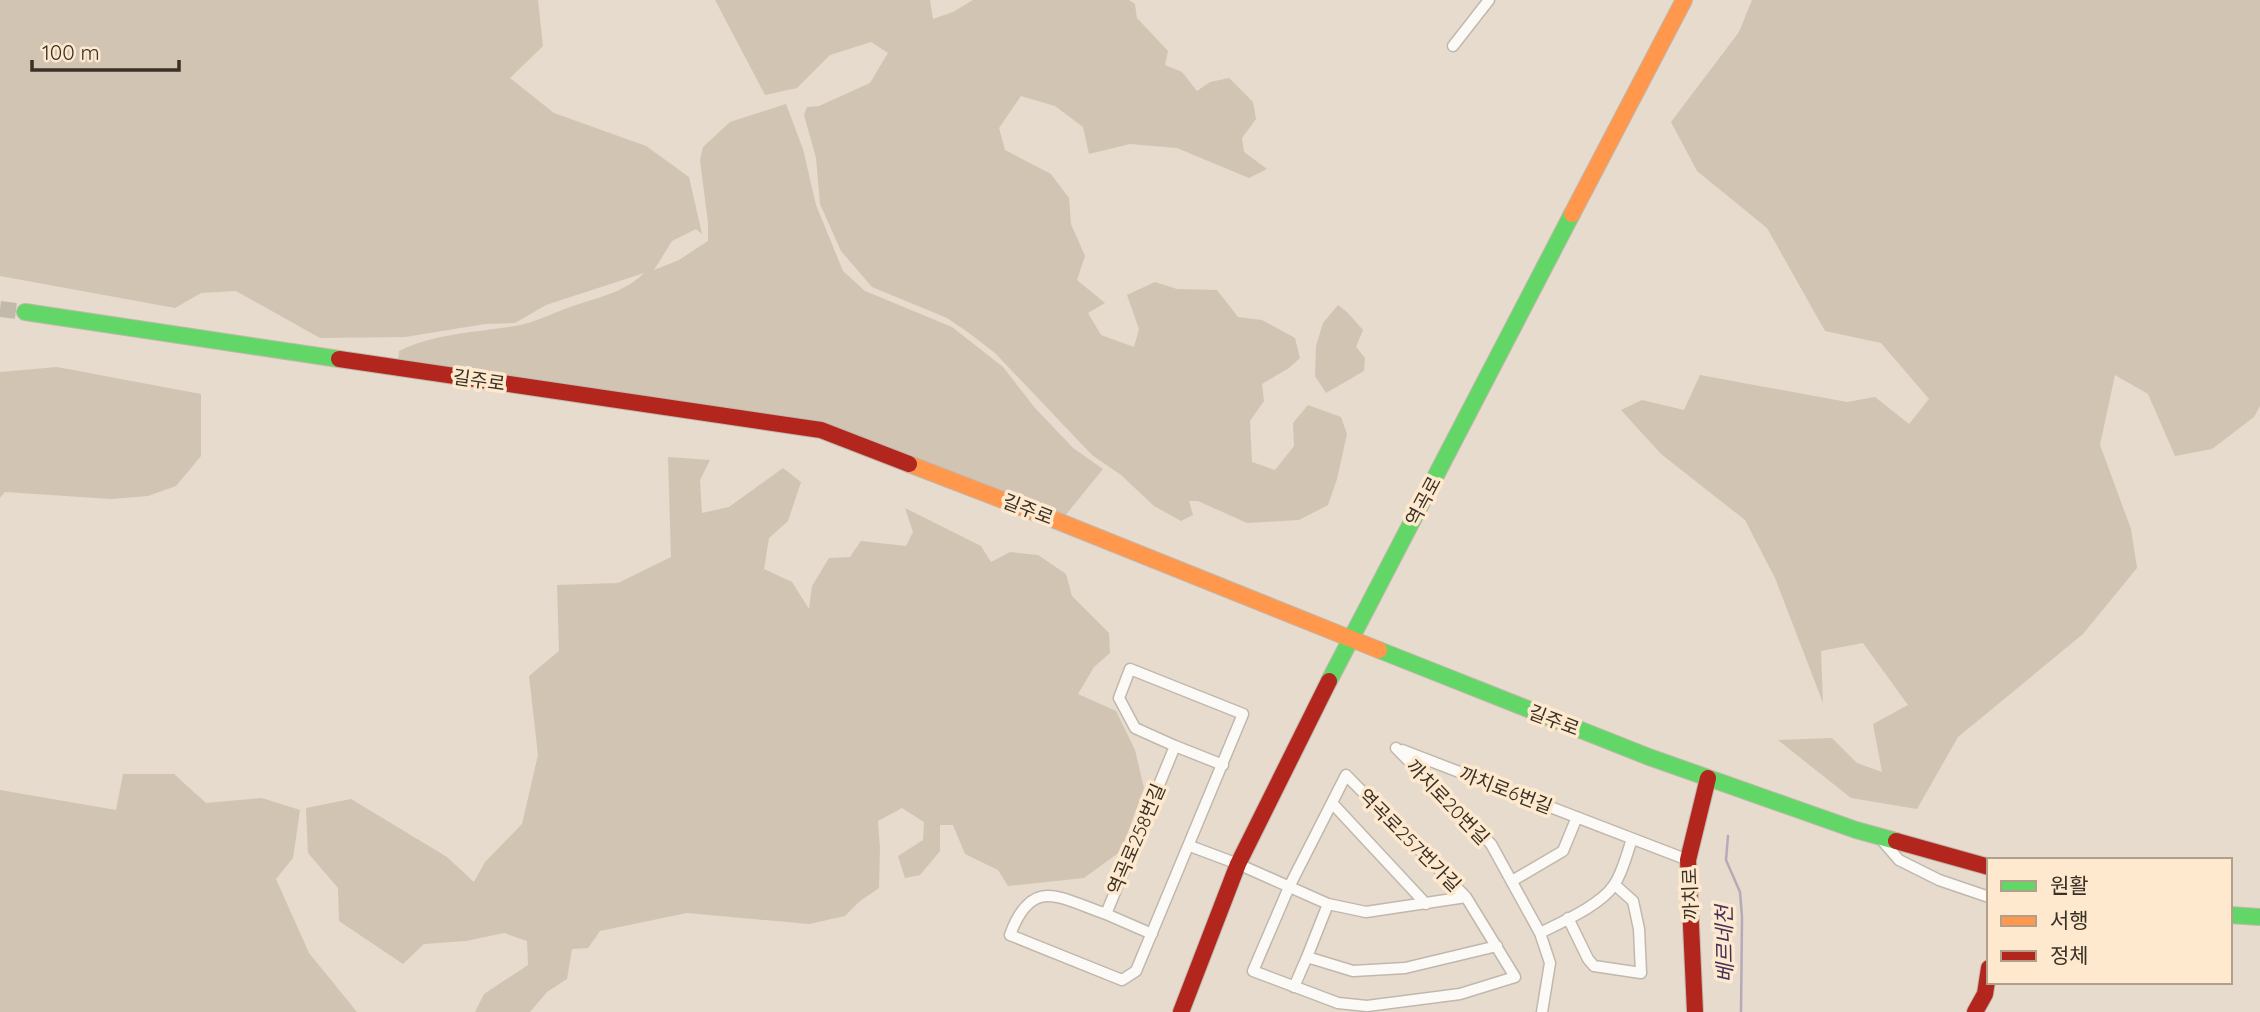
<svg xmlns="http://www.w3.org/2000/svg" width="2260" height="1012" font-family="Quicksand,'Noto Sans KR',sans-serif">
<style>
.green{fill:#d1c4b3}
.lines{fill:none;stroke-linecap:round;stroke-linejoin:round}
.stream{stroke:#b6aab9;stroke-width:2.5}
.secondary-tunnel{stroke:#c3b9ab;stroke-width:16;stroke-dasharray:16 8;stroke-linecap:butt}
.street-casing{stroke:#c1b8ad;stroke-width:13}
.fast-casing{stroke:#c1b8ad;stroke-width:18}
.slow-casing{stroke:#c1b8ad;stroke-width:18}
.jam-casing{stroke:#c1b8ad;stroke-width:18}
.street{stroke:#fbfaf7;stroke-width:10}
.fast{stroke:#63d668;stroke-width:16}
.slow{stroke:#ff974d;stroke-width:16}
.jam{stroke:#b3261e;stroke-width:16}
.labels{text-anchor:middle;stroke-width:7;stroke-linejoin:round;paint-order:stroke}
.street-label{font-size:19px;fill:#393126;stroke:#fee9ce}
.water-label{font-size:21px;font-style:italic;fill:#44315a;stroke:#fee9ce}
</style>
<rect width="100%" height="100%" fill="#e6dbcc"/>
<!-- green -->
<path class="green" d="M0 0H538L543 46 510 78 554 113 646 146 689 177 702 234 696 229 672 241 654 270 679 260 708 241V223L700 160 703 147 730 122 786 104 803 149 816 205 843 271 865 291 952 327 1003 367 1035 408 1073 448 1103 469 1060 522 821 430 398 368 399 351C436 333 475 333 515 326 536 323 556 311 576 305 601 297 626 291 644 273L546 305 515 323 485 324 405 337 320 338 236 291 201 293 175 308 0 276Z
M715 0H930L933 19 953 12 973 0H1129L1135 4 1137 18 1168 51 1165 65 1182 72 1197 91 1210 82 1229 78 1253 102 1256 119 1242 138 1244 152 1267 169 1249 178 1177 148 1130 144 1089 154 1083 127 1055 106 1021 96 999 128 1005 150 1051 174 1069 198 1071 224 1085 256 1077 280 1105 303 1088 313 1101 335 1134 347 1139 329 1127 295 1155 282 1177 289 1217 290 1238 317 1262 320 1295 338 1300 358 1289 368 1262 384 1264 401 1250 421 1252 462 1275 470 1294 446 1293 423 1308 405 1341 417 1347 434 1337 479 1328 505 1299 520 1247 523 1198 501H1189L1193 515 1181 521 1154 506 1121 475 1092 455 995 353 969 333 947 318 872 287 841 251 820 204 816 158 804 115 807 107 819 106 870 83 888 53 871 42 830 55 797 88 765 95Z
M1752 0H2260V406L2254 417 2212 449 2175 456 2148 394 2115 375 2100 445 2131 529 2137 568 2083 634 1958 737 1917 809 1851 798 1778 740 1832 738 1857 763 1882 772 1873 724 1908 705 1863 643 1821 651 1823 703 1775 578 1745 520 1661 454 1621 410 1642 400 1684 410 1700 375 1847 402 1875 397 1909 424 1929 399 1881 343 1825 331 1767 228 1697 171 1671 122 1739 32Z
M1338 305 1348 313 1363 330 1356 347 1365 358 1364 371 1326 393 1315 376 1316 346 1323 323Z
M57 367 201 394V456L176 486 148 496 111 499 5 492 0 498V372Z
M668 457 710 460 700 480 702 513 729 507 783 468 801 482 788 521 769 538 764 569 792 582 809 609 812 586 829 558 850 557 861 541 906 546 913 532 905 508 981 546 991 562 1010 552 1038 555 1066 574 1072 596 1109 633 1110 653 1094 667 1078 694 1116 711 1135 750 1144 788 1121 851 1084 878 1008 886 998 870 965 854 953 825H940V851L920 875 905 878 898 856 923 840 924 822 902 808 878 821 880 848 879 888 860 901 845 916 809 924 687 913 600 931 588 948 572 949 567 979 547 992 530 1012H475L484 994 528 965 527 941 504 933 466 941 424 944 403 964 339 921 338 888 308 853 306 808 351 799 447 857 474 882 485 862 522 824 538 755 529 676 559 651 557 585 618 583 671 557Z
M123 774H174L206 803 262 798 300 810 293 858 276 879 309 953 357 1012H0V790L116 810Z"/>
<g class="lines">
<!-- stream -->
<path class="stream" d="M1728 836 1726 860 1740 892 1742 917 1741 1012"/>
<!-- secondary-tunnel -->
<path class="secondary-tunnel" d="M0 309 25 312"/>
<defs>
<path id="street" d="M1453 46 1489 0
M1130 669 1243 714 1136 971 1122 980 1010 935C1032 875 1059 898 1106 914L1175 746 1135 728 1119 698Z
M1175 746 1223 765
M1396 748 1491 844 1540 933 1550 963 1542 1012
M1402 750 1688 860
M1346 775 1466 897 1515 977 1460 994 1367 1006 1338 1003 1253 971 1289 887Z
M1332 803 1426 904
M1880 838 1899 860 1939 880 1989 897
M1190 846 1238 864 1328 904 1366 912 1466 897
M1512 881 1563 851 1577 817
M1328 904 1307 957 1353 971 1405 968 1497 946
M1106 914 1152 934
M1568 918 1588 959 1594 966 1641 973 1639 929 1633 901 1615 885
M1540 933C1562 922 1601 905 1614 885 1623 872 1627 853 1632 839
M1294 987 1307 957"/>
<path id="fast" d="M25 312 339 359
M1379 650 1649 757 1856 830 1896 841
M1329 681 1572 214
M2230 915 2260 917"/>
<path id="slow" d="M1572 214 1684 0
M909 464 1060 522 1379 650"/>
<path id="jam" d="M339 359 821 430 909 464
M1896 841 1989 867
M1181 1012 1238 864 1329 681
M1695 1012 1688 860 1708 778
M1975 1012 1985 994 1989 968"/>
</defs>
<!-- street casing -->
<use href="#street" class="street-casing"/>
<!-- fast casing -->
<use href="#fast" class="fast-casing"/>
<!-- slow casing -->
<use href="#slow" class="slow-casing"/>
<!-- jam casing -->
<use href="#jam" class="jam-casing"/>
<!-- street -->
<use href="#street" class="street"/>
<!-- fast -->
<use href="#fast" class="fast"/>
<!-- slow -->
<use href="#slow" class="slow"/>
<!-- jam -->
<use href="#jam" class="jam"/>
</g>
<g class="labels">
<!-- street labels -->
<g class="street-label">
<text transform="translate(479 380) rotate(8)" y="7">길주로</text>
<text transform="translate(1423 501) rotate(-62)" y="7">역곡로</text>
<text transform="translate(1028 509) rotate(21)" y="7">길주로</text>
<text transform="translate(1554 720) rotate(21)" y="7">길주로</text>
<text transform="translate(1506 790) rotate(21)" y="7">까치로6번길</text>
<text transform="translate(1448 802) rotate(46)" y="7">까치로20번길</text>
<text transform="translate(1136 839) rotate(-67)" y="7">역곡로258번길</text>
<text transform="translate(1410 840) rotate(45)" y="7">역곡로257번가길</text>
<text transform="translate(1690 894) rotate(-92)" y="7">까치로</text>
</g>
<!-- water labels -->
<g class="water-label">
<text transform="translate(1725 944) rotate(-91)" y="7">베르네천</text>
</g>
</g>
<!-- legend -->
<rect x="1987" y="858" width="245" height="126" fill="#fee9ce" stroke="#af9f8b" stroke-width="2"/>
<rect x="2001" y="881" width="35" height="10" fill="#63d668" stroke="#af9f8b" stroke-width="2"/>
<text x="2050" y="893" font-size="21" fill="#393126">원활</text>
<rect x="2001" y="916" width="35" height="10" fill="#ff974d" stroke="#af9f8b" stroke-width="2"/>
<text x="2050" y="928" font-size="21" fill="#393126">서행</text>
<rect x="2001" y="951" width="35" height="10" fill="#b3261e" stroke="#af9f8b" stroke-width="2"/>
<text x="2050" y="963" font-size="21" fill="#393126">정체</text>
<!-- scale -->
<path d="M32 60v10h147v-10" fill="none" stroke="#393126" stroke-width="3.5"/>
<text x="42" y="60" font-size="21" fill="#393126" stroke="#fee9ce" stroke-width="5" paint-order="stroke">100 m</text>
</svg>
